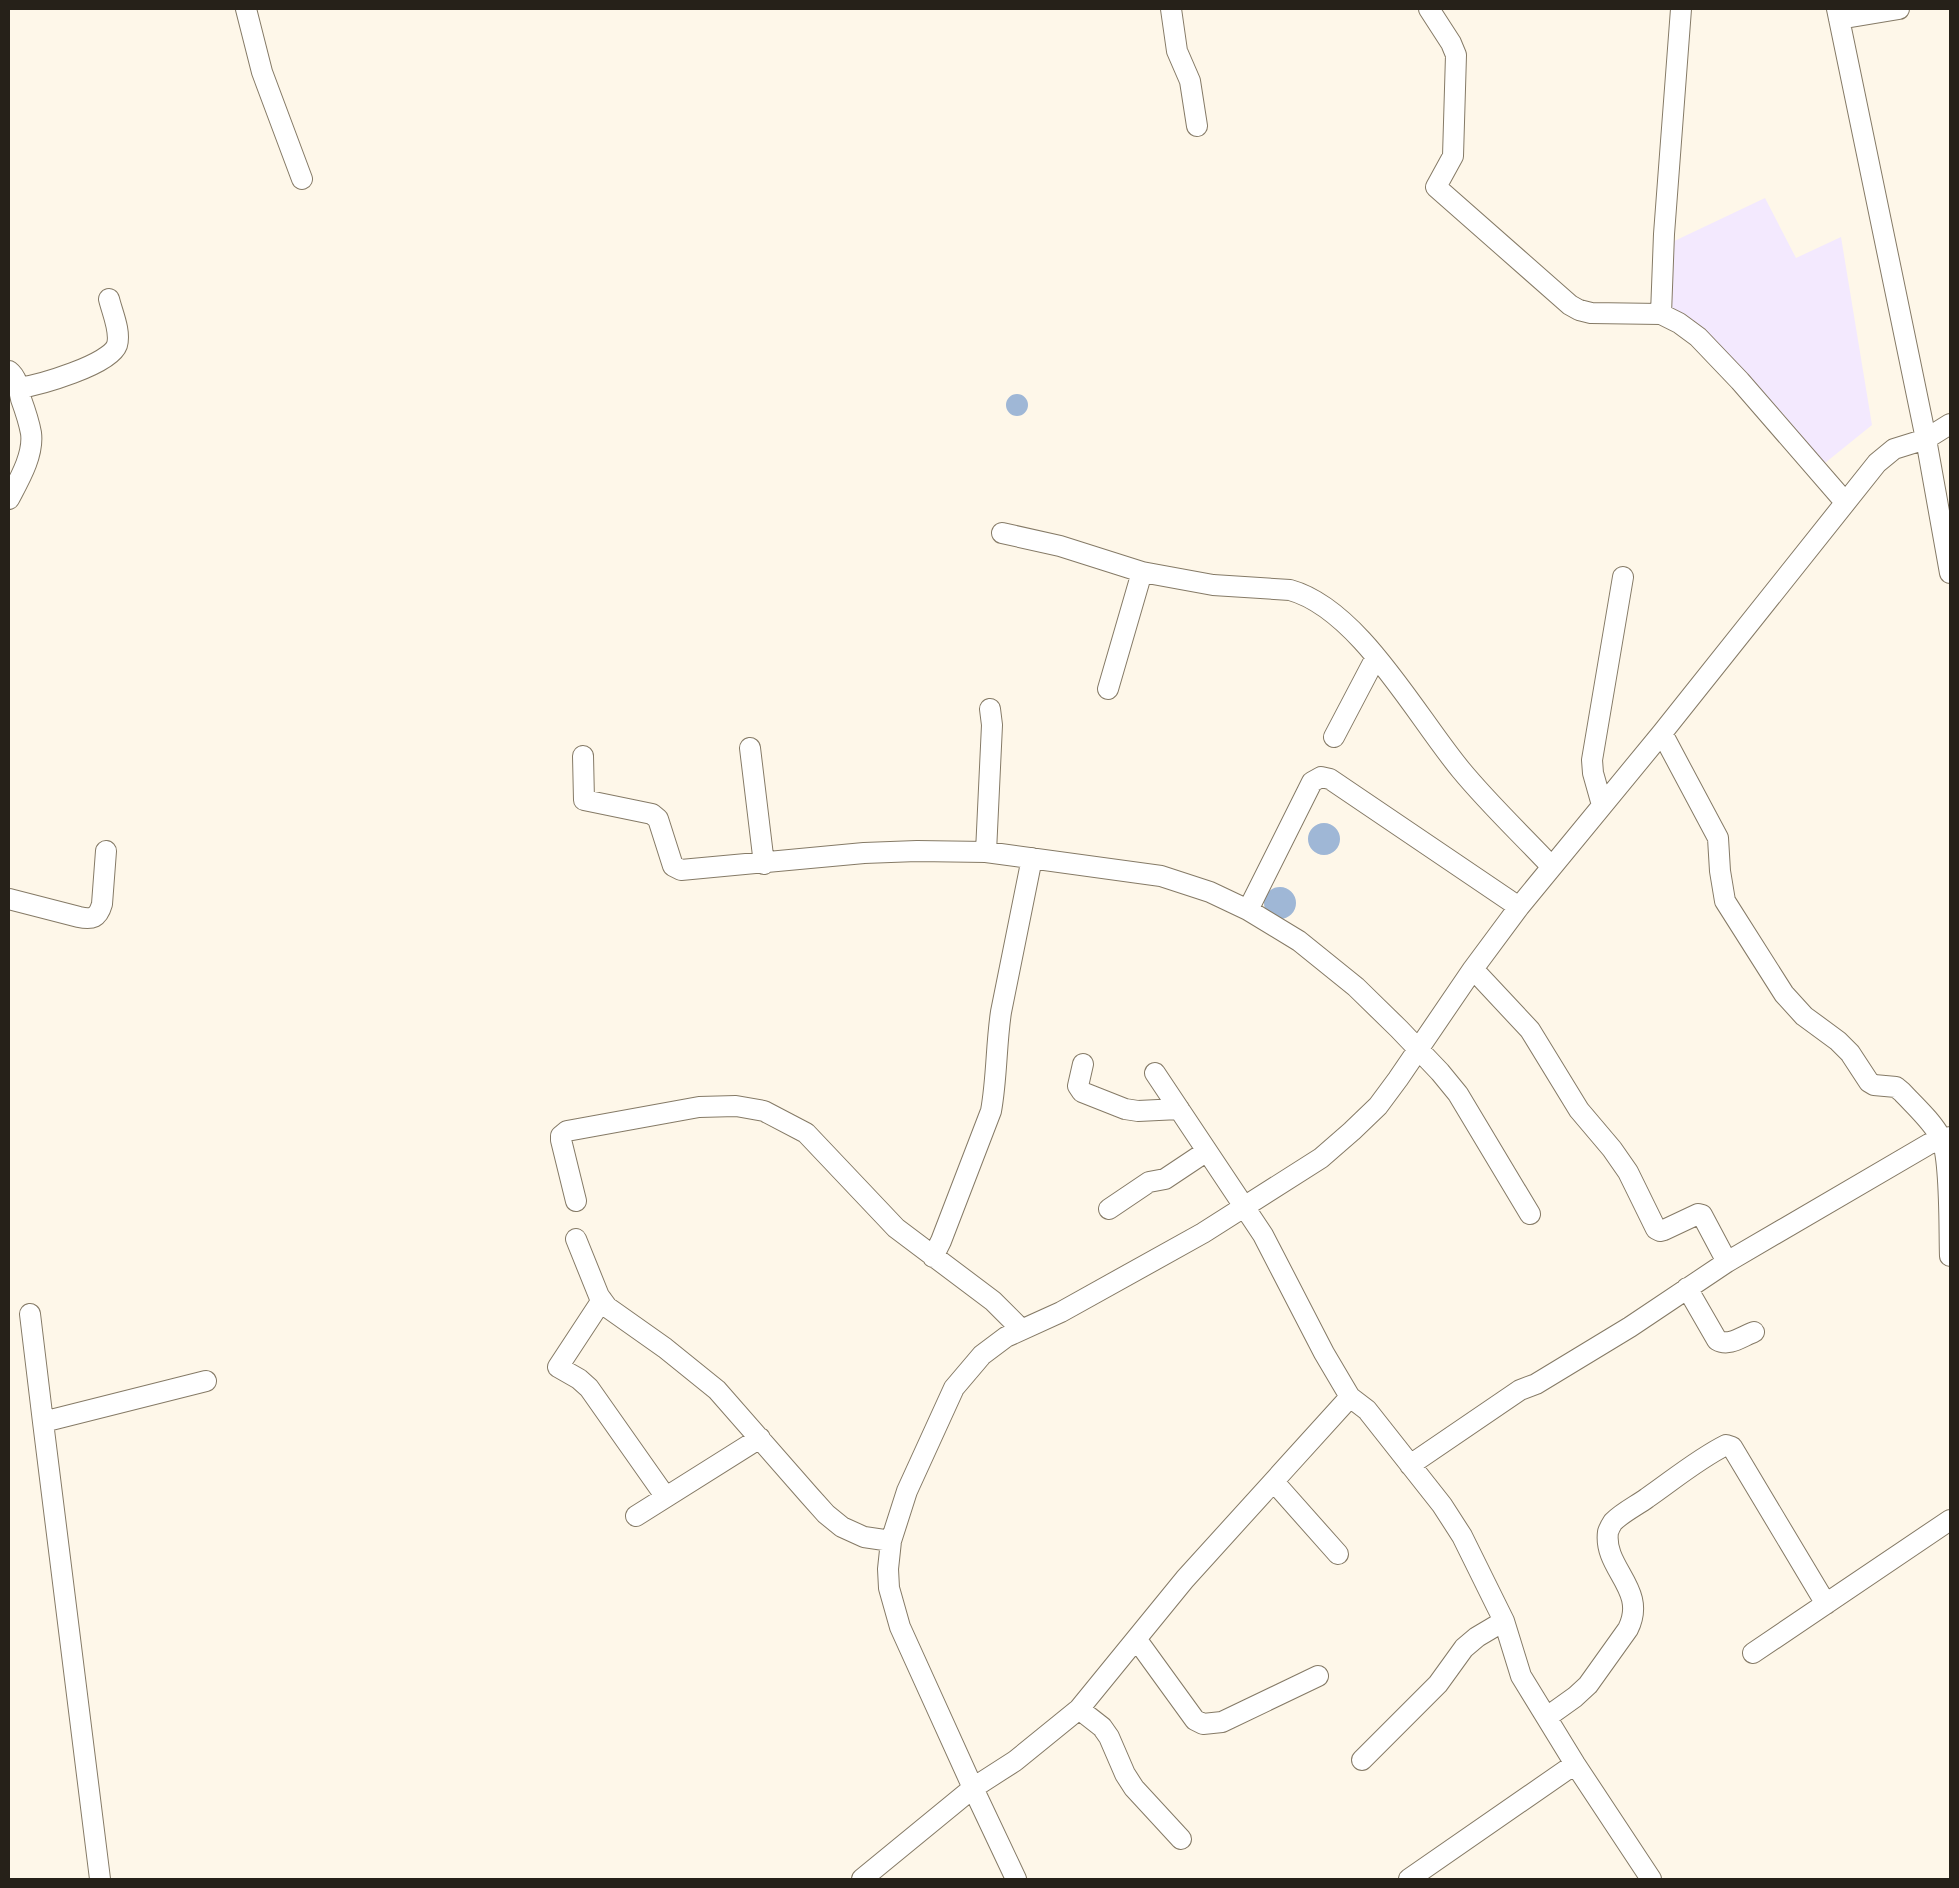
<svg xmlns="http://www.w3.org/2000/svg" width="1959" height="1888" font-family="'IBM Plex Serif',serif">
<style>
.education{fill:#f3e9fe}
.water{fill:#9fb7d6}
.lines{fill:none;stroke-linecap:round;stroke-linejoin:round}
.minor-casing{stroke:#857a66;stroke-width:22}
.minor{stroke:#fff;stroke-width:20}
</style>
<rect width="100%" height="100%" fill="#fef7e9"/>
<!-- education -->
<path class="education" d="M1765 198 1796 258 1841 237 1872 425 1820 467 1666 311 1668 244Z"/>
<!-- water -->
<path class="water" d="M1006 405a11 11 0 1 1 22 0a11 11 0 1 1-22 0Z
M1308 839a16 16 0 1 1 32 0a16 16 0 1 1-32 0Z
M1264 903a16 16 0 1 1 32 0a16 16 0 1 1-32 0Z"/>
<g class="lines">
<defs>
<path id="minor" d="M246 9 262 72 302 179
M1171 9 1177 51 1190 81 1197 126
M1429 9 1451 43 1456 55 1453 156 1436 187 1570 305 1579 310 1591 313 1661 314 1679 323 1698 337 1740 381 1845 502
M1837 9 1926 439 1950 573
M1839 19 1899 9
M1661 314 1664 234 1681 9
M9 371C17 377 19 389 21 399 25 410 29 422 31 433 34 455 19 480 9 499
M19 388C39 385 110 365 117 345 121 331 112 312 109 299
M1002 533 1060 546 1142 572 1213 585 1290 590C1359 609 1416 716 1461 770 1489 804 1522 835 1552 867
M1108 689 1142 572
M1662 733 1718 838 1720 871 1725 901 1784 994 1804 1016 1838 1041 1850 1053 1869 1082 1874 1085 1896 1087 1902 1092C1915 1106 1932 1121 1941 1138 1951 1157 1949 1231 1950 1256
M1334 737 1376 657
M750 748 764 864
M583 756 584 800 652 814 658 819 673 866 681 870 864 853 917 851 986 852 1161 876 1210 892 1248 910 1299 941 1356 987 1399 1029 1440 1072 1458 1094 1530 1214
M1602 805 1593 773 1592 760 1623 577
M986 852 992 725 990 709
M9 899 79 917C92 920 98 918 102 904L106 851
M1248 910 1312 782 1321 777 1330 779 1519 907
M1473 969 1530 1030 1579 1110 1612 1149 1628 1172 1656 1229 1660 1231 1664 1230 1698 1214 1702 1215 1727 1262
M1083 1064 1078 1086 1082 1092 1125 1109 1138 1111 1179 1109
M1155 1073 1263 1235 1324 1353 1350 1397 1367 1410 1442 1505 1462 1536 1504 1621 1521 1676 1575 1764 1651 1879
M576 1201 561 1140V1136L567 1131 699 1107 736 1106 764 1111 806 1133 896 1228 993 1301 1021 1329
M1109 1209 1149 1182 1165 1179 1207 1151
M576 1239 599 1296 607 1307 665 1348 717 1390 809 1495 826 1514 842 1527 864 1537 891 1541
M933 1257 941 1241 991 1111C997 1078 996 1045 1001 1012L1032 858
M1687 1288 1717 1340C1729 1347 1741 1337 1754 1332
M602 1300 558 1367 579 1379 589 1388 665 1496
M30 1314 43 1422
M1410 1465 1520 1390 1536 1384 1630 1327 1727 1262 1929 1144 1950 1137
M1274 1482 1338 1554
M636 1516 760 1438
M1137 1640 1195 1720 1203 1724 1222 1722 1318 1676
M1753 1653 1950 1520
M1079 1709 1102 1727 1109 1737 1125 1774 1134 1788 1181 1839
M1547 1717 1575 1697 1588 1685 1628 1629C1648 1589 1603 1569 1608 1532 1609 1529 1611 1525 1613 1522 1623 1512 1636 1506 1647 1498 1673 1480 1698 1459 1726 1445L1732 1447 1826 1604
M1362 1760 1438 1684 1464 1648 1477 1637 1504 1621
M100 1879 43 1422 206 1381
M862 1879 973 1788 900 1627 889 1588 888 1569 891 1541 907 1491 954 1388 982 1355 1006 1337 1061 1312 1203 1233 1321 1158 1352 1131 1378 1106 1398 1079 1473 969 1519 907 1662 733 1877 463 1894 449 1926 439 1950 424
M1016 1879 973 1788 1015 1761 1079 1709 1185 1579 1350 1397
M1409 1879 1575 1764"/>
</defs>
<!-- minor casing -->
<use href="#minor" class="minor-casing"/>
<!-- minor -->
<use href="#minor" class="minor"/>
</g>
<!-- border -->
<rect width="1959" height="1888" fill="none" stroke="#262119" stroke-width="20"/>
</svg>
